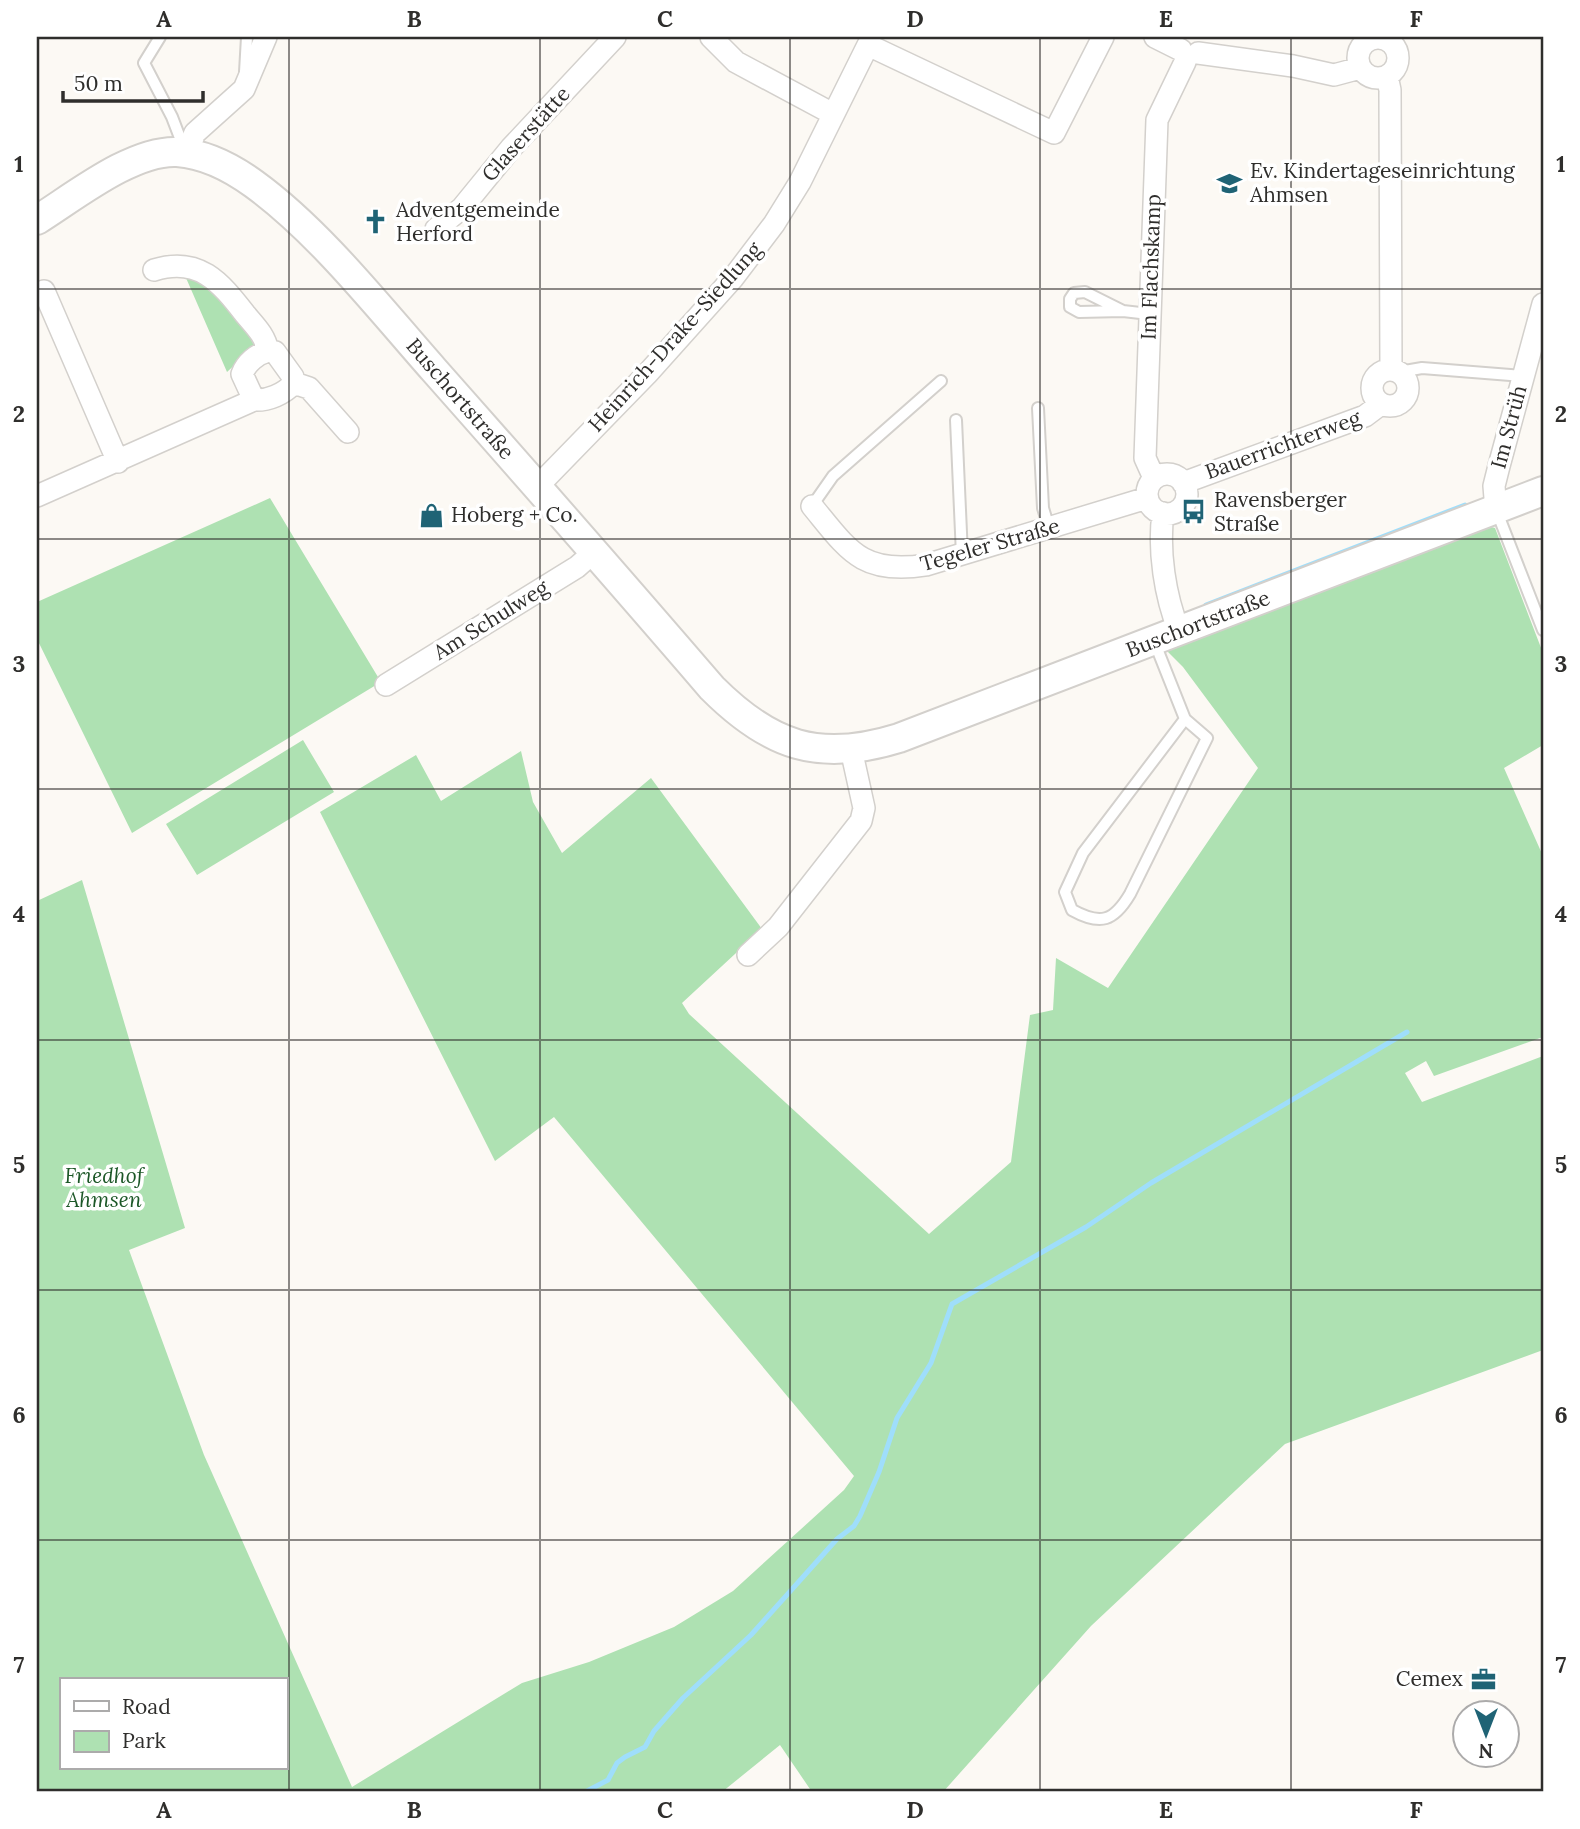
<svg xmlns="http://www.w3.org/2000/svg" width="1580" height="1829" font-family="Lora,serif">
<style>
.green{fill:#aee1b2;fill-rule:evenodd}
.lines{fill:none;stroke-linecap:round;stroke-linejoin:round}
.stream{stroke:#9fdefb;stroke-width:5}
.lane-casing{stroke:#d3d0cc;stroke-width:14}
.street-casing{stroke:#d3d0cc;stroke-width:24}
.secondary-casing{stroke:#d3d0cc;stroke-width:32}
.lane{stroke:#fff;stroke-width:10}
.street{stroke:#fff;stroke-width:21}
.secondary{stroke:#fff;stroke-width:28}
.grid{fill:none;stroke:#2f2e2c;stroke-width:2;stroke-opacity:0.55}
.labels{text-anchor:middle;stroke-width:7;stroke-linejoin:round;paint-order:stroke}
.street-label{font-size:21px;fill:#2f2e2c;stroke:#fff}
.poi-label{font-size:21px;fill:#2f2e2c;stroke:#fff;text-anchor:start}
.park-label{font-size:21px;font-style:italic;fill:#1c5727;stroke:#fff}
.neatline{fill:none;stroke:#2f2e2c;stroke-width:2.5}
.grid-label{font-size:23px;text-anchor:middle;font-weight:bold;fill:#2f2e2c}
</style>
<rect width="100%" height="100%" fill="#fcf9f4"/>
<!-- green -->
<path class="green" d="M183 271 202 278 260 341 227 372Z
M270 498 381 682 132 833 37 639V602Z
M1480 524 1495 528 1543 653V745L1504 768 1543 856V1037L1434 1076 1426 1061 1405 1073 1422 1102 1543 1056V1350L1285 1444 1091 1626 943 1792H812L780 1745 722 1792H37V901L82 880 185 1228 129 1250 204 1455 352 1787 522 1683 589 1662 674 1627 733 1591 844 1490 854 1476 554 1117 495 1161 320 812 416 755 441 801 521 751 533 802 562 853 651 778 762 929 682 1003 689 1014 929 1234 1011 1162 1030 1015 1053 1010 1056 958 1108 988 1258 768 1183 667 1167 651ZM61 1680H285V1768H61Z
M303 740 334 792 197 875 166 824Z"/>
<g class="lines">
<!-- stream -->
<path class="stream" d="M1206 605 1465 505
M585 1792 608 1780 617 1763 625 1757 645 1747 654 1731 683 1698 751 1635 837 1539 854 1526 860 1516 879 1472 897 1418 931 1363 952 1304 1086 1227 1151 1183 1407 1032"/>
<defs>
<path id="lane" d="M160 37 144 63 172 117 185 151
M245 72 247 37
M1123 311 1079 312 1070 307V299L1074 293 1085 292 1123 311 1149 314
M1399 372 1422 368 1523 376
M1038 408 1043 508 1049 528
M956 420 962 555
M812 506 833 476 941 381
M1497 512 1543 630
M1154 641 1185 719 1083 853 1065 892 1072 910C1101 926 1114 921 1130 894L1207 738 1185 719"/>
<path id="street" d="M711 37 736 62 833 114
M1155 37 1181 50
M1358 58a20 20 0 1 1 40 0a20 20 0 1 1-40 0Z
M1198 53 1293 66 1334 75 1360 68
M1387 76 1390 90 1391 370
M186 154 195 133 244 89 266 37
M436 229 462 208 511 148 615 37
M154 270C199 256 220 282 245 314 255 326 265 335 268 351
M44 291 118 462
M268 351 275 352 293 377 294 383C284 394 268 401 254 400L242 374C246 363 257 354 268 351Z
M1372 388a18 18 0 1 1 36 0a18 18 0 1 1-36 0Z
M294 383 309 388 348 432
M1147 494a20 20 0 1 1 40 0a20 20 0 1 1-40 0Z
M1154 478 1145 458 1157 120 1185 62
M1183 483 1365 416 1381 404
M537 487 647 374 733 278 774 224 800 182 868 45 1054 133 1103 37
M37 496 254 400
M812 506C849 551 862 575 926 565L1147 498
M1496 510 1494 486 1499 466 1543 304
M1163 513C1158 551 1165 596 1179 631
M386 685 577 567 594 552
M748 955 778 927 861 821 864 808 851 749"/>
<path id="secondary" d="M37 220C74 197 132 150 177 152 205 154 232 168 254 184 320 232 380 309 434 370 527 475 620 581 712 688 770 746 819 763 899 738L1543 491"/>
</defs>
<!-- lane casing -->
<use href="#lane" class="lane-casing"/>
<!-- street casing -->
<use href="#street" class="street-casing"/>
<!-- secondary casing -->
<use href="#secondary" class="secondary-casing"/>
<!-- lane -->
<use href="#lane" class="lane"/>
<!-- street -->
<use href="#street" class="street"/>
<!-- secondary -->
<use href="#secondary" class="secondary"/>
</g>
<!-- grid -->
<path class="grid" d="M289 37V1792M540 37V1792M790 37V1792M1040 37V1792M1291 37V1792M37 289H1543M37 539H1543M37 789H1543M37 1040H1543M37 1290H1543M37 1540H1543"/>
<!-- icons -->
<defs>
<symbol id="school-bare" viewBox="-9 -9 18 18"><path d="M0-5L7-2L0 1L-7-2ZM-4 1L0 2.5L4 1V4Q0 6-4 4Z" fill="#1f6375" stroke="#fff" stroke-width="2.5" paint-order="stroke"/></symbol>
<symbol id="church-bare" viewBox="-9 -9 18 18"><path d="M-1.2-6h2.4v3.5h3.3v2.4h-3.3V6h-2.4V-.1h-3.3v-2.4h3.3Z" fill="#1f6375" stroke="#fff" stroke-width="2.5" paint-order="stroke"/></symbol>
<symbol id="bus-bare" viewBox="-9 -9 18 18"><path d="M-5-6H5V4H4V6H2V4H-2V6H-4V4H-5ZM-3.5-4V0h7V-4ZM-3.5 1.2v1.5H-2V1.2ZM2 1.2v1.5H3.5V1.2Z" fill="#1f6375" stroke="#fff" stroke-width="2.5" paint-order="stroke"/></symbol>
<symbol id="shop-bare" viewBox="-9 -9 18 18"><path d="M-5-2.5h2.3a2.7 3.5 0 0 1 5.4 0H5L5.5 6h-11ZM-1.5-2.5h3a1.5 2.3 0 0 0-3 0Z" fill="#1f6375" stroke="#fff" stroke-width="2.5" paint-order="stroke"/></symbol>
<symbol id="office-bare" viewBox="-9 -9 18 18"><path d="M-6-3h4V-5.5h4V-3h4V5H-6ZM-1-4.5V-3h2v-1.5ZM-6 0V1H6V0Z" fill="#1f6375" stroke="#fff" stroke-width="2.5" paint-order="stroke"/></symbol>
</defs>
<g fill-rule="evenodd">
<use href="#school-bare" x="1212" y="166" width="35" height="35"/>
<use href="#church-bare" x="358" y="204" width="35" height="35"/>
<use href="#bus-bare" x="1176" y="494" width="35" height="35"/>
<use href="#shop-bare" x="414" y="498" width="35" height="35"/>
<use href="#office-bare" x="1466" y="1662" width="35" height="35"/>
</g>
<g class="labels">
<!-- street labels -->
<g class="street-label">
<text transform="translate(526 134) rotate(-48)" y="7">Glaserstätte</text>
<text transform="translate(1151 267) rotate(-88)" y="7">Im Flachskamp</text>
<text transform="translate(675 337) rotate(-48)" y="7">Heinrich-Drake-Siedlung</text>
<text transform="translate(460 399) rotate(49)" y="7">Buschortstraße</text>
<text transform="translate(1509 427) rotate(-75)" y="7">Im Strüh</text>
<text transform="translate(1283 445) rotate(-20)" y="7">Bauerrichterweg</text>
<text transform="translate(990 545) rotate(-16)" y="7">Tegeler Straße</text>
<text transform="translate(491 620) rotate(-32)" y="7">Am Schulweg</text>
<text transform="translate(1198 624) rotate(-21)" y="7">Buschortstraße</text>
</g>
<!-- poi labels -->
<g class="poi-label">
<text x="1250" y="178">Ev. Kindertageseinrichtung<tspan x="1250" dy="24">Ahmsen</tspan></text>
<text x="396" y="217">Adventgemeinde<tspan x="396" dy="24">Herford</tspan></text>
<text x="1214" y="507">Ravensberger<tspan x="1214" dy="24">Straße</tspan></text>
<text x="451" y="522">Hoberg + Co.</text>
<text x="1463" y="1686" text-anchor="end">Cemex</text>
</g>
<!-- park labels -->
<g class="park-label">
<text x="104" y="1183">Friedhof<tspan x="104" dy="24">Ahmsen</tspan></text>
</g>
</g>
<!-- border -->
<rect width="1580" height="1829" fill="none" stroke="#ffffff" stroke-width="77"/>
<!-- legend -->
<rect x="60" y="1678" width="228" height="91" fill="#ffffff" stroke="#acabab" stroke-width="2"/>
<rect x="74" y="1701" width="35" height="10" fill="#ffffff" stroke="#acabab" stroke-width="2"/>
<text x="122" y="1714" font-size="21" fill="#2f2e2c">Road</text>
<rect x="74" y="1731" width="35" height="21" fill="#aee1b2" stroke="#acabab" stroke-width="2"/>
<text x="122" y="1748" font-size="21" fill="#2f2e2c">Park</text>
<!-- north arrow -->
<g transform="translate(1486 1734) rotate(180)"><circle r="33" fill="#ffffff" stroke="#acabab" stroke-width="2"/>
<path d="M0-5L12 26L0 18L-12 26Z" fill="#1f6375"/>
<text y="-10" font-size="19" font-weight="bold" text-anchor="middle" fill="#2f2e2c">N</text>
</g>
<!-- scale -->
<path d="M63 91v10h140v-10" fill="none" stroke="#2f2e2c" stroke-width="3.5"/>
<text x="74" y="91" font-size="21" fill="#2f2e2c" stroke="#ffffff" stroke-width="5" paint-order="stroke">50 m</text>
<rect x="38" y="38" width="1504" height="1752" class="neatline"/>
<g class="grid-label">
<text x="164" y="27">A</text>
<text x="414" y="27">B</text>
<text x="665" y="27">C</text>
<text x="915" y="27">D</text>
<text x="1166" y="27">E</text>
<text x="1416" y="27">F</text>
<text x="19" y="172">1</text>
<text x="1561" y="172">1</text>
<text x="19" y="422">2</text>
<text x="1561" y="422">2</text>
<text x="19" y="672">3</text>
<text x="1561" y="672">3</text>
<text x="19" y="922">4</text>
<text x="1561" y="922">4</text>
<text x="19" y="1173">5</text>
<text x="1561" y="1173">5</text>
<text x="19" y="1423">6</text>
<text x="1561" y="1423">6</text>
<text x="19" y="1673">7</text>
<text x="1561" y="1673">7</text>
<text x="164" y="1818">A</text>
<text x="414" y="1818">B</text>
<text x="665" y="1818">C</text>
<text x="915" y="1818">D</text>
<text x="1166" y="1818">E</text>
<text x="1416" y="1818">F</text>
</g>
</svg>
